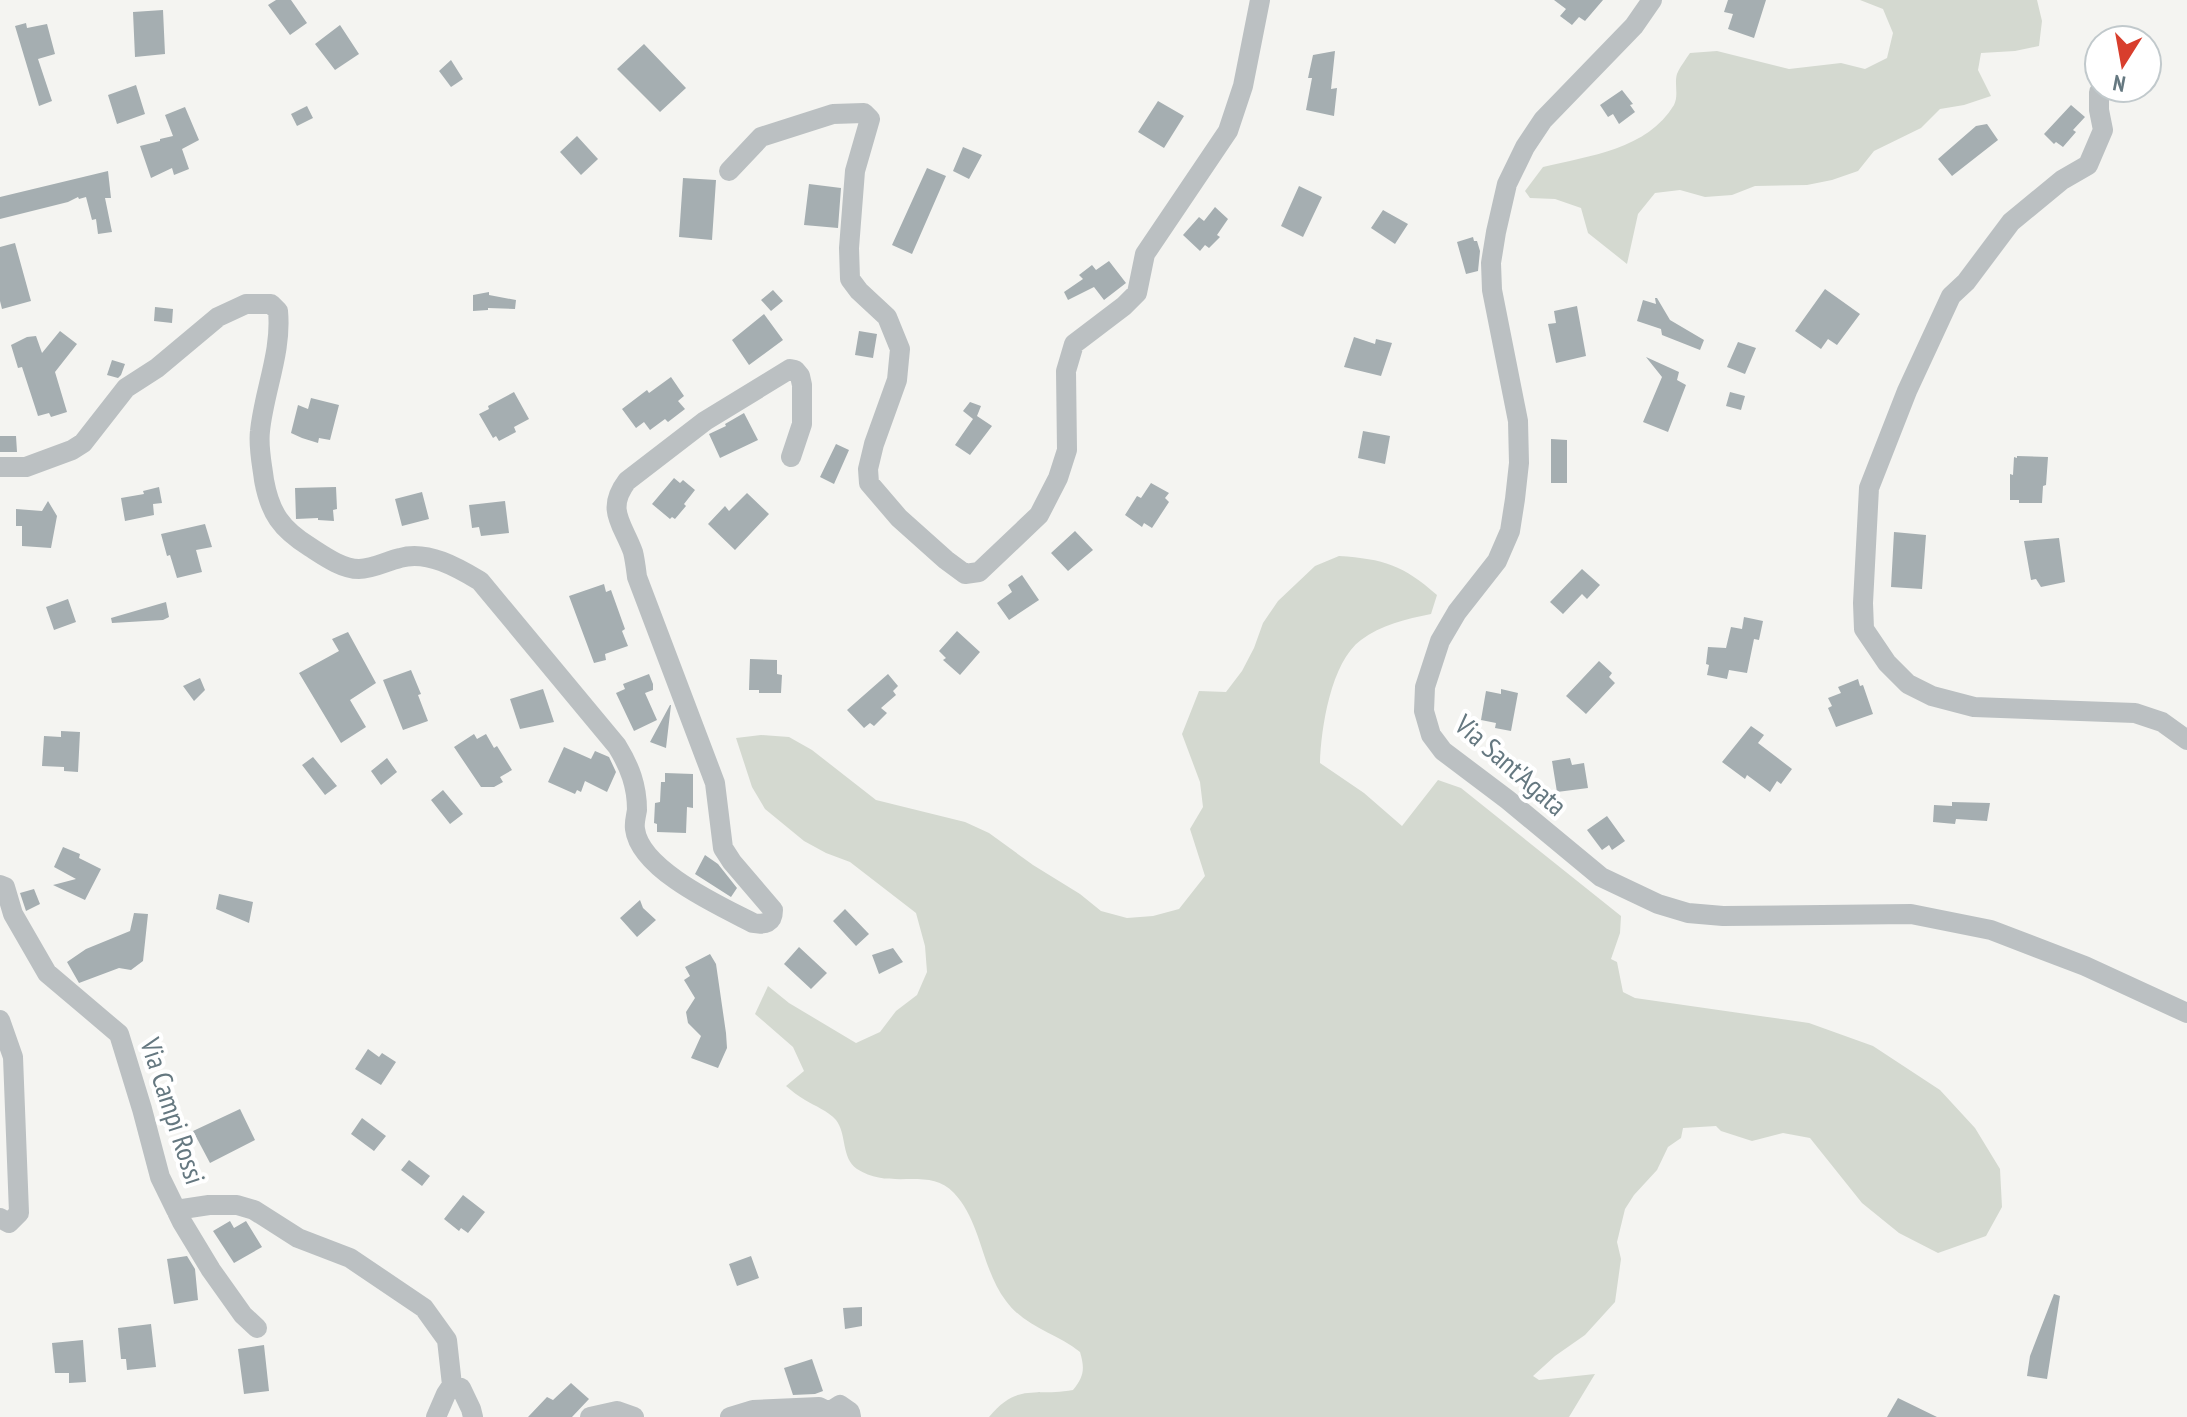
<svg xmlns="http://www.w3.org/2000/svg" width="2187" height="1417" font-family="'PT Sans Narrow',sans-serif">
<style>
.green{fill:#d4d9d0}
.building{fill:#a5aeb1}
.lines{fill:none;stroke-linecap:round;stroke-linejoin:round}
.minor{stroke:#bbc0c2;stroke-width:20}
.labels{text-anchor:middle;stroke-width:8;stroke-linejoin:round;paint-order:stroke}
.street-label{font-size:28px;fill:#657880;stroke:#fff}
</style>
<rect width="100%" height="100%" fill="#f4f4f1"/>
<!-- green -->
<path class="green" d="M1860 0H2037L2042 21 2039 46 2015 51 1981 53 1978 70 1991 96 1964 105 1940 109 1921 128 1874 151 1858 171 1832 180 1807 185 1755 186 1732 195 1705 197 1680 190 1655 193 1638 214 1627 264 1588 233 1581 208 1555 199 1530 198 1525 191 1543 167C1589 156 1648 149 1674 105 1679 95 1674 84 1677 74 1680 67 1686 59 1690 53L1717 51 1789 69 1841 63 1865 69 1887 58 1893 33 1883 9Z
M1339 556C1384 559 1403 565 1437 595L1431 614C1406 619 1381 625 1361 640 1331 662 1321 728 1320 763L1364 793 1402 826 1438 780 1461 788 1621 916 1620 933 1611 959 1617 962 1623 992 1635 998 1809 1023 1873 1046 1940 1090 1975 1128 2000 1169 2002 1207 1986 1236 1938 1253 1899 1233 1862 1203 1810 1138 1783 1133 1752 1141 1721 1131 1716 1126 1683 1128 1681 1138 1668 1147 1657 1170 1634 1195 1625 1209 1617 1242 1621 1259 1615 1302 1585 1335 1555 1356 1533 1376 1539 1380 1595 1374 1569 1417H989C1018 1382 1034 1397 1073 1390 1084 1376 1085 1369 1080 1352 1056 1333 1025 1327 1006 1301 981 1268 982 1223 954 1193 929 1166 891 1191 857 1169 841 1158 847 1134 836 1120 828 1111 815 1106 805 1100 798 1096 792 1091 786 1086L804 1071 793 1047 755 1014 768 986 789 1003 856 1043 880 1032 896 1011 917 995 927 972 925 946 916 913 850 862 826 853 804 841 765 809 752 787 736 738 761 735 789 737 812 750 876 800 965 822 989 833 1033 865 1080 894 1101 911 1127 918 1153 916 1179 909 1205 876 1190 829 1203 807 1200 782 1182 734 1199 691 1226 692 1242 671 1254 648 1263 623 1278 601 1315 566Z"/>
<!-- building -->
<path class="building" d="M276 0H291L307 23 290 35 268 5Z
M1554 0H1603L1585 21 1579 17 1572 25 1560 16 1566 9Z
M1728 0H1766L1754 38 1728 29 1733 14 1724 12Z
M163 10 165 54 135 57 133 12Z
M26 23 27 28 47 24 55 54 38 59 52 101 39 106 15 26Z
M340 25 359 54 335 70 315 44Z
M644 44 686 88 660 112 617 69Z
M1335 51 1331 89 1337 88 1334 116 1306 110 1312 78H1308L1313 55Z
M451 60 463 79 451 87 439 71Z
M136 85 145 114 117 124 108 95Z
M1622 90 1633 104 1630 105 1635 112 1619 124 1613 114 1608 117 1600 105Z
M1158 101 1184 116 1164 148 1138 132Z
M2071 105 2085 117 2073 130 2076 132 2063 147 2056 142 2054 144 2044 134Z
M307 106 313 118 297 126 291 114Z
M185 107 199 140 182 149 189 169 174 175 172 168 151 178 140 146 160 141V139L173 136 165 115Z
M1987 124 1998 140 1952 176 1938 159 1976 126Z
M577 136 598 159 581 175 560 152Z
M963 147 982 155 969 179 953 171Z
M927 168 946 176 912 254 892 245Z
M108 171 111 198H105L112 232 98 234 96 219 92 220 86 197 79 199 78 197 68 202 0 219V197Z
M683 178 716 180 712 240 679 237Z
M809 184 841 188 838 228 804 225Z
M1299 186 1322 197 1303 237 1281 226Z
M1215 207 1228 219 1217 235 1220 237 1209 248 1205 245 1200 251 1183 235 1199 217 1204 221Z
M1383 210 1408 224 1395 244 1371 228Z
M1473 237 1474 241H1477L1480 251 1478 271 1466 274 1457 242Z
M15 243 31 301 2 309 0 301V247Z
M1109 261 1126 283 1104 300 1094 287 1068 300 1064 292 1083 279 1079 275 1092 265 1096 270Z
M1825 289 1860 314 1837 345 1828 339 1821 349 1795 331Z
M773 290 783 301 771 311 761 300Z
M489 292V295L516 300 515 309 488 308V310L473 311V295Z
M1655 298H1657L1670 320 1704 340 1700 350 1662 335 1661 329 1637 321 1643 300 1656 304Z
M1577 306 1586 356 1556 363 1548 324 1556 323 1554 311Z
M155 307 173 309 172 323 154 321Z
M764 314 783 340 749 365 732 340Z
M60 331 77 344 55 372 67 412 51 417 49 413 38 416 22 367 18 368 11 345 27 337 36 336 42 353Z
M859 331 877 334 873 358 855 355Z
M1354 337 1375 344 1376 339 1392 343 1381 376 1344 367Z
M1738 342 1756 348 1745 374 1727 367Z
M1646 357 1679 372 1677 380 1686 385 1668 432 1643 422 1662 377Z
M112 360 125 364 121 375 118 378 107 375Z
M671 377 684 396 678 401 685 409 668 422 665 419 650 430 644 422 636 428 622 409 647 390 649 393Z
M514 392 529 419 514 427 516 432 499 441 496 436 493 438 479 414 489 409 488 406Z
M1730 392 1745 396 1741 410 1726 406Z
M311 398 339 405 330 440 319 438 318 443 302 438 291 433 298 405 308 409Z
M970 402 981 406 977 416 992 426 970 455 955 445 973 419 963 411Z
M744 413 758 440 720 458 709 434 726 426 725 424Z
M1363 431 1390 436 1385 464 1358 458Z
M0 436H16L17 452H0Z
M1551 439 1567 440V483H1551Z
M836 444 849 450 834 484 820 477Z
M2017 456 2048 457 2046 485 2043 486 2042 503H2019V500H2010V474L2013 475 2014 457 2017 458Z
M674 478 680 483 683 480 695 490 684 504 686 506 675 519 672 517 670 519 652 504Z
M1151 483 1169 493 1165 498 1169 502 1152 528 1144 523 1142 527 1125 515 1137 496 1141 498Z
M159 487 162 503 153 504 154 515 125 521 121 498 144 494 143 491Z
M336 487 337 509 333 510 334 521 318 520V518L296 519 295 488Z
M422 492 429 519 402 526 395 499Z
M747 493 769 514 735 550 708 524 725 506 729 511Z
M48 501 57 516 51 548 22 546V526H16V509L42 511Z
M505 501 509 533 481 536 479 527 472 528 469 505Z
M205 524 212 547 196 550 202 572 177 578 170 555 167 556 161 534Z
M1075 531 1093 550 1068 571 1051 553Z
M1894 532 1926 535 1922 589 1891 587Z
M2059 538 2065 582 2041 587 2036 579 2031 580 2024 541Z
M1582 569 1600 585 1587 599 1582 594 1563 614 1550 602Z
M1022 575 1039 600 1009 620 997 603 1012 592 1008 585Z
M604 584 606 592 611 590 625 629 622 631 628 646 605 654 606 660 594 663 569 596Z
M68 599 76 622 54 630 46 607Z
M166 602 169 617 163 620 112 623 111 618Z
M1744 617 1763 621 1759 640 1754 639 1747 673 1729 670 1727 679 1707 675 1709 665 1706 664 1708 647 1726 648 1731 627 1742 629Z
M957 631 980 652 960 675 943 660 946 658 939 651Z
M348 632 376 683 350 700 366 727 341 743 299 673 339 651 332 639Z
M750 659 777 660V674L782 675 781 693H759V690H749Z
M1599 661 1612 673 1609 677 1615 683 1586 714 1566 696Z
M411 670 421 694 418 695 428 721 403 730 383 680Z
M649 674 653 684V690L645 693 657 720 634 731 616 693 625 689 623 684Z
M888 674 898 686 893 691 896 695 881 708 887 713 874 726 870 723 864 728 847 710Z
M200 678 205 690 194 701 183 686Z
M1858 679 1860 686 1863 685 1873 714 1836 727 1828 708 1832 706 1828 698 1841 693 1838 687Z
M543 689 554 722 520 729 510 699Z
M1501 689 1518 693 1511 731 1495 728 1496 723 1481 720 1486 691 1501 694Z
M670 705H671L666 748 650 742Z
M1751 726 1764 735 1758 743 1792 769 1781 784 1777 781 1770 792 1747 775 1745 779 1722 762Z
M61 731 80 732 78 772 64 771V767L42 766 44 736 61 737Z
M474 734 477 739 486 734 494 748 497 746 512 770 500 777 503 782 494 787H481L454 747Z
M564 747 591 759 595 751 609 757 616 772 607 792 585 781 581 792 577 790 575 794 548 782Z
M313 757 337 786 325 795 302 765Z
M387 758 397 772 381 785 371 771Z
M1570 758 1572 765 1584 763 1588 788 1557 792 1552 761Z
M665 773 693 774V808L687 807 686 833 657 832V824L654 823 655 803 660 802 661 782H665Z
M443 790 463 814 450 824 431 800Z
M1952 802 1990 803 1987 821 1956 819 1955 824 1933 822 1934 805 1952 806Z
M1607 816 1625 841 1612 850 1609 845 1602 850 1587 830Z
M63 847 80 854 79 858 101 869 85 900 53 885 76 879 54 867Z
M705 855 718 864 737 888 731 897 695 874Z
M34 889 40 904 26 911 20 893Z
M219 894 253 902 249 923 216 909Z
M640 900 643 908 656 920 637 937 620 918Z
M845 909 869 934 856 946 833 921Z
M134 913 148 914 143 961 131 970 119 968 79 983 67 962 86 949 130 931Z
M799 947 827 973 811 989 784 964Z
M893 948 903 962 879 974 872 955Z
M710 954 716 964 726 1033 727 1048 718 1068 691 1058 701 1036 688 1023 686 1012 695 998 684 980 690 976 685 967Z
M368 1049 379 1057 382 1053 396 1062 381 1085 355 1069Z
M240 1109 255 1140 210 1163 193 1131Z
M362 1118 386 1136 374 1151 351 1134Z
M409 1160 430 1176 422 1186 401 1170Z
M463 1195 485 1212 468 1233 461 1228 459 1231 444 1219Z
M230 1221 234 1228 246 1221 262 1247 234 1263 213 1231Z
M187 1256 195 1269 198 1300 174 1304 167 1259Z
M751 1256 759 1278 737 1286 729 1264Z
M2054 1294 2060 1296 2047 1379 2027 1376 2030 1356Z
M862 1307V1326L845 1329 843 1308Z
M151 1324 156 1367 127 1370 126 1359H121L118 1328Z
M83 1340 86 1382 69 1383V1373H55L52 1343Z
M264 1345 269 1391 244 1394 238 1349Z
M812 1359 823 1391 815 1394 793 1395 784 1368Z
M571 1383 589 1399 572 1417H528L547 1397 553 1400Z
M1898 1398 1937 1417H1887Z"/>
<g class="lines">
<!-- minor -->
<path class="minor" d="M1652 0 1634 26 1543 120 1525 147 1507 184 1496 232 1491 263 1492 290 1518 421 1519 463 1515 499 1510 531 1497 561 1457 612 1440 641 1425 687 1424 711 1431 735 1443 751 1508 800 1601 877 1658 904 1688 913 1723 916 1911 914 1991 930 2085 966 2187 1013
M2099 92V110L2103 130 2088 165 2062 180 2011 222 1966 282 1951 296 1907 391 1869 488 1863 603 1864 629 1887 663 1908 684 1932 696 1974 707 2135 713 2162 722 2187 740
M729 171 761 137 833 114 864 113 870 119 855 171 849 248 850 279 859 291 887 317 900 349 897 380 874 444 868 469 869 483 899 518 946 560 965 574 979 572 1039 515 1058 478 1067 450 1066 371 1074 344 1124 306 1137 293 1145 254 1228 131 1243 86 1260 0
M0 467H26L72 450 83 443 126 388 157 368 218 317 246 304H271L278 311C282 352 264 391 260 431 258 447 262 464 264 480 270 513 281 529 310 547 324 556 342 569 359 569 373 569 387 561 400 558 428 550 458 568 480 581L617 746C630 767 637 786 637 810 636 816 634 823 635 829 640 870 720 906 753 923 765 925 773 923 773 910L732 862 723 848 715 783 637 577C636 569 635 560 633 552 623 524 605 510 627 481L705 421 790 369 795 370 800 376 802 385V424L791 457
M0 885 5 887 13 914 47 973 119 1034 142 1109 160 1177 182 1222 211 1270 243 1315 257 1328
M0 1020 13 1057 19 1213 9 1223 0 1218
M176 1210 209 1205H237L254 1210 298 1238 350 1258 424 1308 447 1340 452 1385
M829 1412 840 1405 850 1412 851 1417
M436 1417 446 1394 452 1385 461 1388 471 1409 473 1417
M590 1417 617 1411 634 1417
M730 1417 753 1410 819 1407 829 1412 830 1417"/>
</g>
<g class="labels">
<!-- street labels -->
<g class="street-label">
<text transform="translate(1511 765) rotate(41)" y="10">Via Sant'Agata</text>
<text transform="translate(173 1111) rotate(72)" y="10">Via Campi Rossi</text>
</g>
</g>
<!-- north arrow -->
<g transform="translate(2123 64) rotate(191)"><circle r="38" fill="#ffffff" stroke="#c1c9cc" stroke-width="2"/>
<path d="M0-6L14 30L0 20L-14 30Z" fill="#d83e2d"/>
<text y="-12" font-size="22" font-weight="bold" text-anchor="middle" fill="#657880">N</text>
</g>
</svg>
